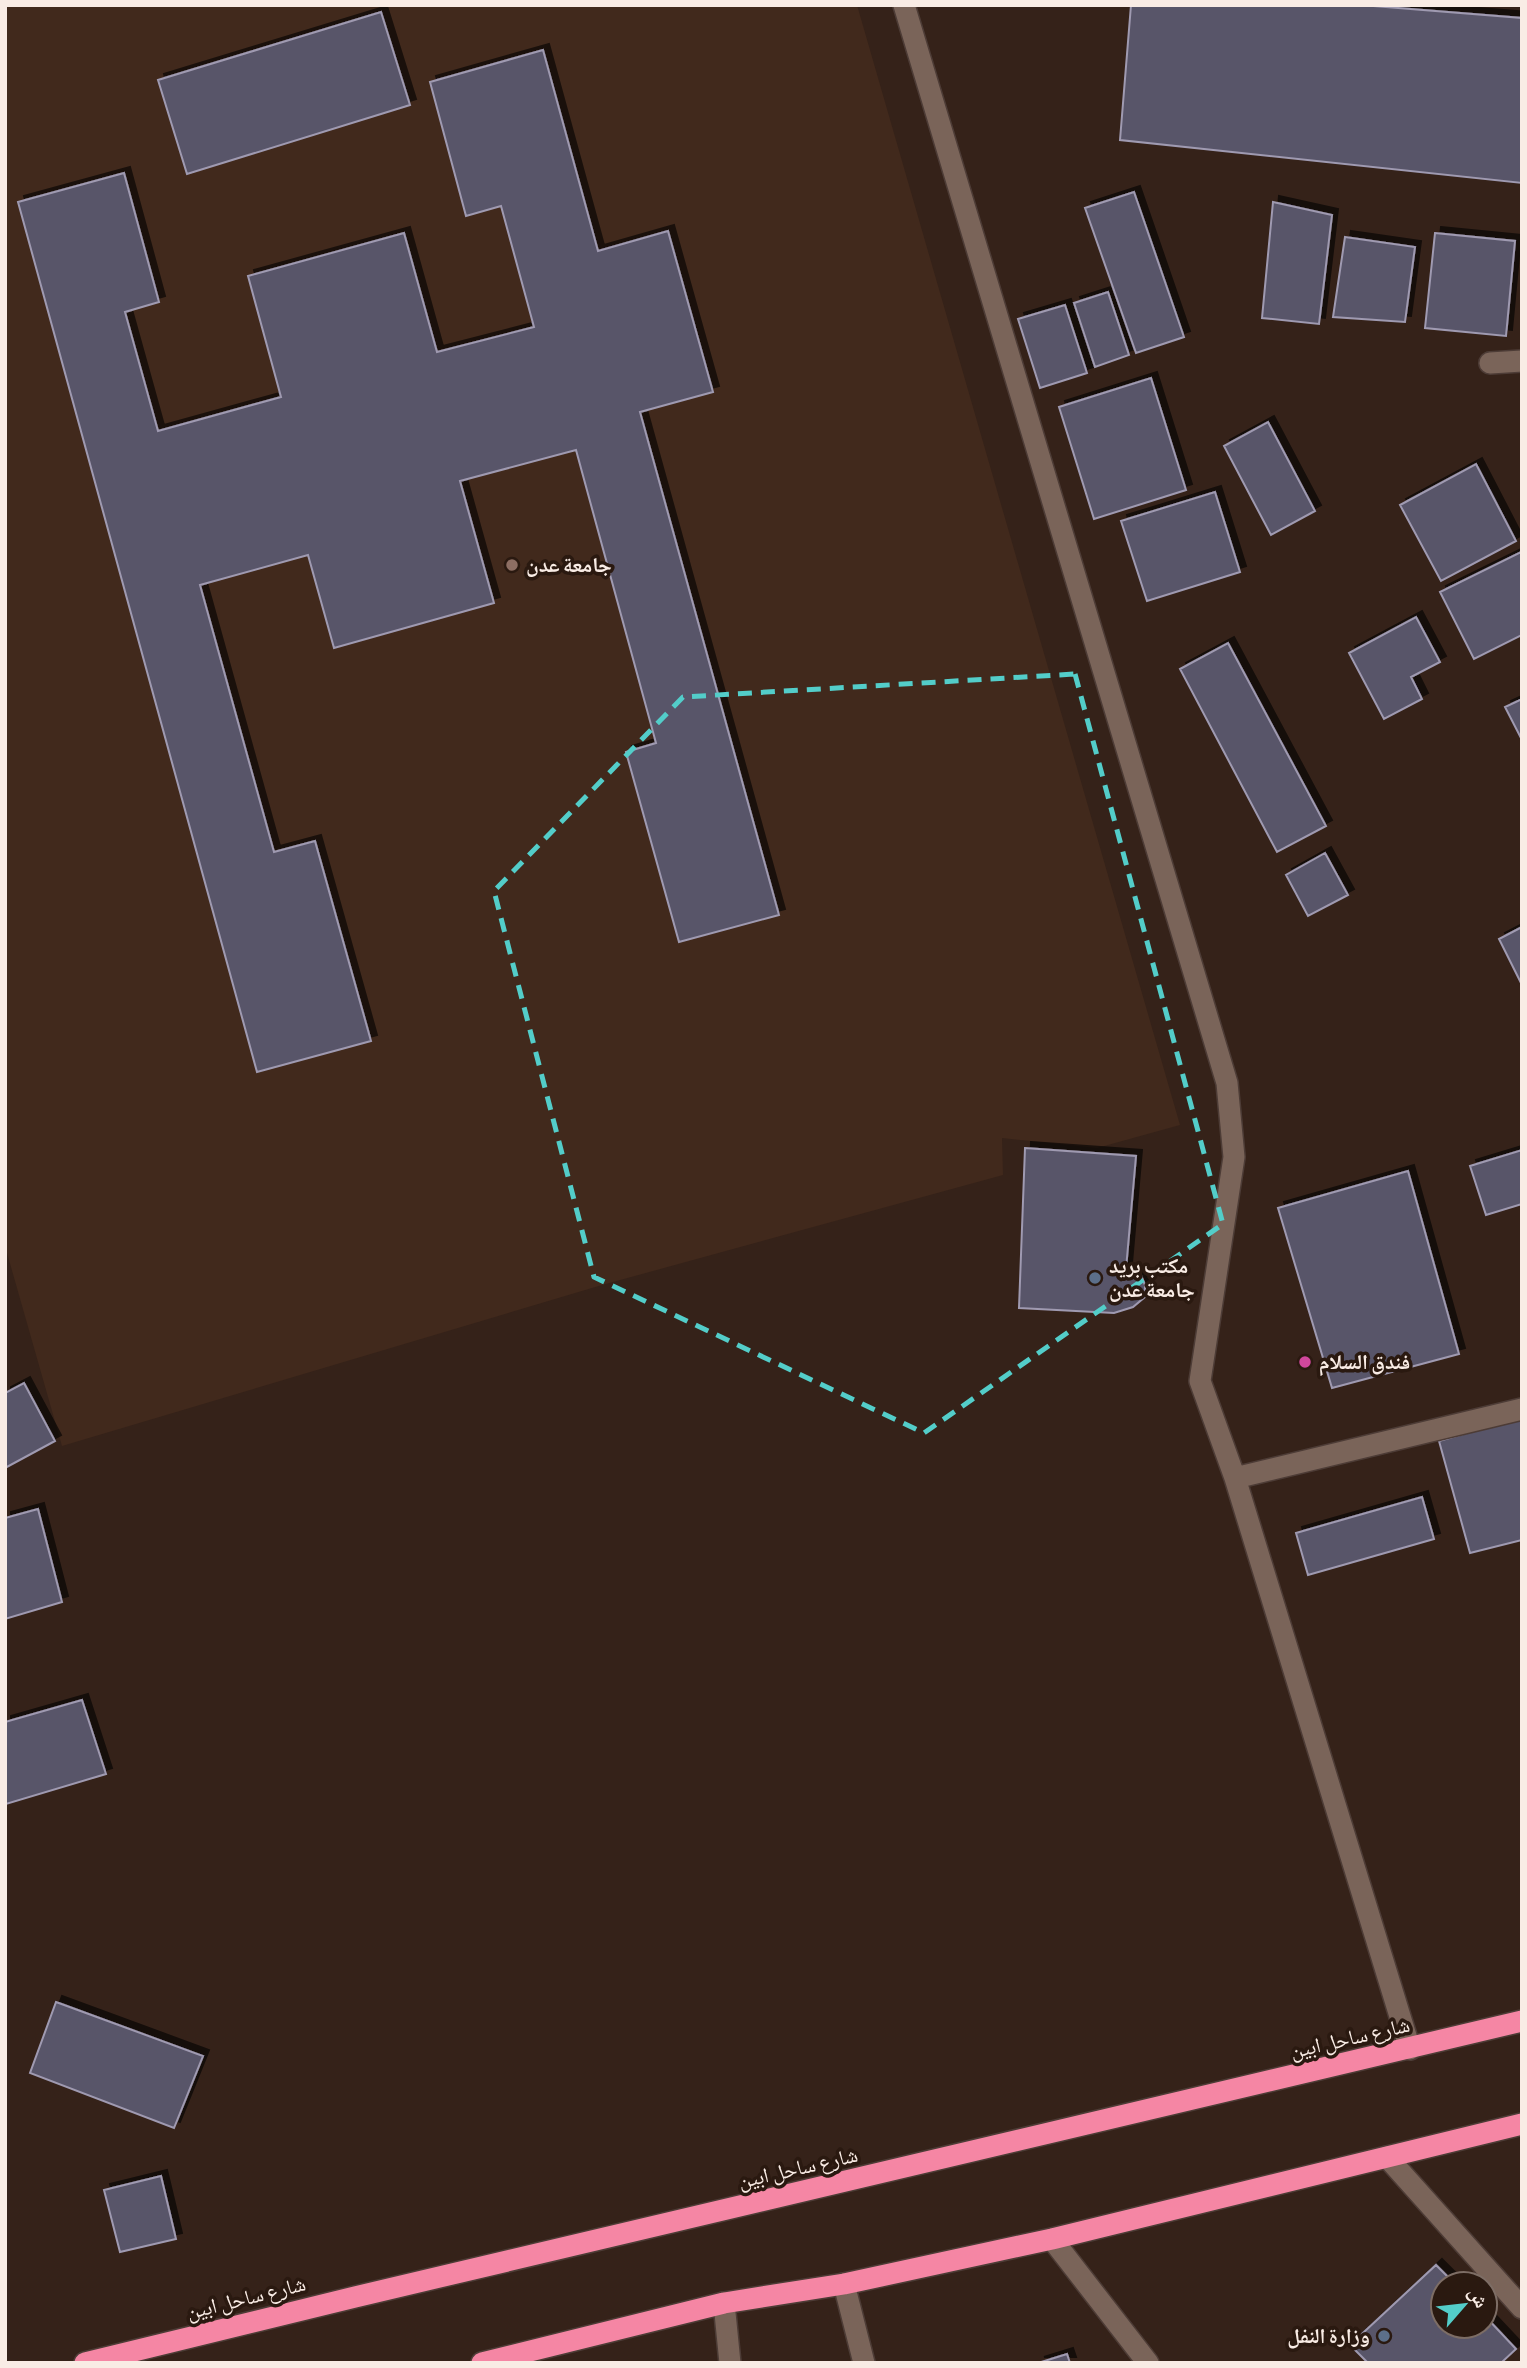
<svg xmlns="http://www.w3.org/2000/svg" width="1527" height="2368" font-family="'Sofia Sans Condensed','Noto Naskh Arabic',sans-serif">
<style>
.built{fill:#41291c}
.building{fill:#595569;stroke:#9f9ab1;stroke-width:2;filter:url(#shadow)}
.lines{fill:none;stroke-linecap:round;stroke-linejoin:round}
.minor-casing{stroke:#4d3c36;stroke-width:24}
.highway-casing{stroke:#4d3c36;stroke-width:24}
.minor{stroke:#7a6459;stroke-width:21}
.highway{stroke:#f586a4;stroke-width:21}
.marked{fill:none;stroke:#53cdc9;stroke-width:5;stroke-dasharray:14 9;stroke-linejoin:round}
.education-dot{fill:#8d6e63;stroke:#2a1910;stroke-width:2.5}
.service-dot{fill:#5c6f8a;stroke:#2a1910;stroke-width:2.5}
.hotel-dot{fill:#d1479c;stroke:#2a1910;stroke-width:2.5}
.labels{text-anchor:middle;stroke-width:7;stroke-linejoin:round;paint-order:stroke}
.poi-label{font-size:21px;font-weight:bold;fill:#f9ece5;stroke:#2a1910;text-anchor:start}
.street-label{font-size:21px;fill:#f9ece5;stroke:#2a1910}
</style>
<defs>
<filter id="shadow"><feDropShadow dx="6" dy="-6" stdDeviation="0" flood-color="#0009"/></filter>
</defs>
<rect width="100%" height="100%" fill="#352219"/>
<!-- built -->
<path class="built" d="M5 5H857L1180 1125 1097 1148 1002 1138 1003 1175 602 1285 62 1446 5 1246Z"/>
<!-- building -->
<path class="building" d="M1131 5H1361L1522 18V183L1120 140Z
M381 12 410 105 187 174 158 80Z
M543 50 598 251 668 231 713 392 640 412 779 915 679 942 626 752 656 743 576 450 460 481 494 603 334 648 308 555 200 585 274 852 315 841 371 1041 257 1072 18 202 124 173 159 302 125 312 158 431 281 397 248 276 404 233 437 352 534 327 501 206 466 216 430 82Z
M1134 192 1184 337 1136 353 1085 208Z
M1273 202 1332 215 1319 324 1262 318Z
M1435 233 1515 241 1506 336 1425 328Z
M1345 237 1415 247 1405 322 1333 317Z
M1108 292 1129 355 1095 367 1074 303Z
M1065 305 1087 373 1040 388 1018 319Z
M1151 378 1186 490 1094 519 1059 407Z
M1268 422 1315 511 1271 535 1224 446Z
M1476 464 1516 541 1441 581 1400 505Z
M1215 492 1240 572 1147 601 1121 521Z
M1521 552 1522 635 1474 659 1440 592Z
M1416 617 1440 662 1411 677 1422 699 1384 719 1349 653Z
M1228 643 1326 826 1277 852 1180 669Z
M1522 699V740L1505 707Z
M1325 853 1348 895 1308 916 1286 875Z
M1522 927V985L1499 939Z
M1025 1148 1136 1156 1126 1269 1140 1273 1145 1285V1297L1133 1307 1114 1313 1019 1308Z
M1522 1150V1204L1486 1215 1470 1166Z
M1408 1171 1459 1354 1332 1388 1278 1208Z
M24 1383 55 1441 5 1468V1393Z
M1522 1417V1540L1470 1553 1439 1441Z
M1422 1497 1434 1539 1308 1575 1296 1533Z
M38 1509 62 1602 5 1619V1518Z
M82 1700 106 1774 6 1804 5 1722Z
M56 2002 203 2056 174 2128 30 2073Z
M161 2176 176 2239 120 2252 104 2190Z
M1436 2265 1455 2284H1443V2326H1485V2316L1516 2349 1501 2363H1368L1350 2345Z
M1067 2354 1070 2363H1038Z"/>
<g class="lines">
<defs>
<path id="minor" d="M904 5 1227 1083 1234 1157 1200 1381 1235 1478 1410 2049
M1490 363 1522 361
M1235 1478 1522 1409
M1387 2157 1522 2308
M1052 2239 1148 2363
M844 2284 864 2363
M724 2303 730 2363"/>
<path id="highway" d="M85 2363 355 2297 1522 2021
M482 2363 724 2303 844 2284 1052 2239 1522 2124"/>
</defs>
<!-- minor casing -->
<use href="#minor" class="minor-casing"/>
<!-- highway casing -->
<use href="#highway" class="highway-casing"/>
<!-- minor -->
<use href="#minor" class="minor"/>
<!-- highway -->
<use href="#highway" class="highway"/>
</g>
<!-- marked area -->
<path class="marked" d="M1075 674 1223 1224 924 1433 594 1277 494 891 683 697Z"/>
<!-- markers -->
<circle class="education-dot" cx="512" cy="565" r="7"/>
<g class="service-dot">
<circle cx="1095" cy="1278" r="7"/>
<circle cx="1384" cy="2336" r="7"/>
</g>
<circle class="hotel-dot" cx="1305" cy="1362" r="7"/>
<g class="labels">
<!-- poi labels -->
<g class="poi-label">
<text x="526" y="572">جامعة عدن</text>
<text x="1109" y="1273">مكتب بريد<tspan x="1109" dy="24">جامعة عدن</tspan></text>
<text x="1319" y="1369">فندق السلام</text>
<text x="1370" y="2343" text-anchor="end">وزارة النفل</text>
</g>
<!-- street labels -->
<g class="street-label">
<text transform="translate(1350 2038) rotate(-13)" y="7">شارع ساحل ابين</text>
<text transform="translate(798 2168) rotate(-13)" y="7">شارع ساحل ابين</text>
<text transform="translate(246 2298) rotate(-14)" y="7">شارع ساحل ابين</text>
</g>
</g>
<!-- border -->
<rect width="1527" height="2368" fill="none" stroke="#f9ece5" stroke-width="14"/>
<!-- north arrow -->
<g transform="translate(1464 2305) rotate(62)"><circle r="33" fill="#2a1910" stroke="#7d6d65" stroke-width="2"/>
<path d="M0-5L12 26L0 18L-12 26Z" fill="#53cdc9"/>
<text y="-10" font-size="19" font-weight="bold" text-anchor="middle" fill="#f9ece5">ش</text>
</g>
</svg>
